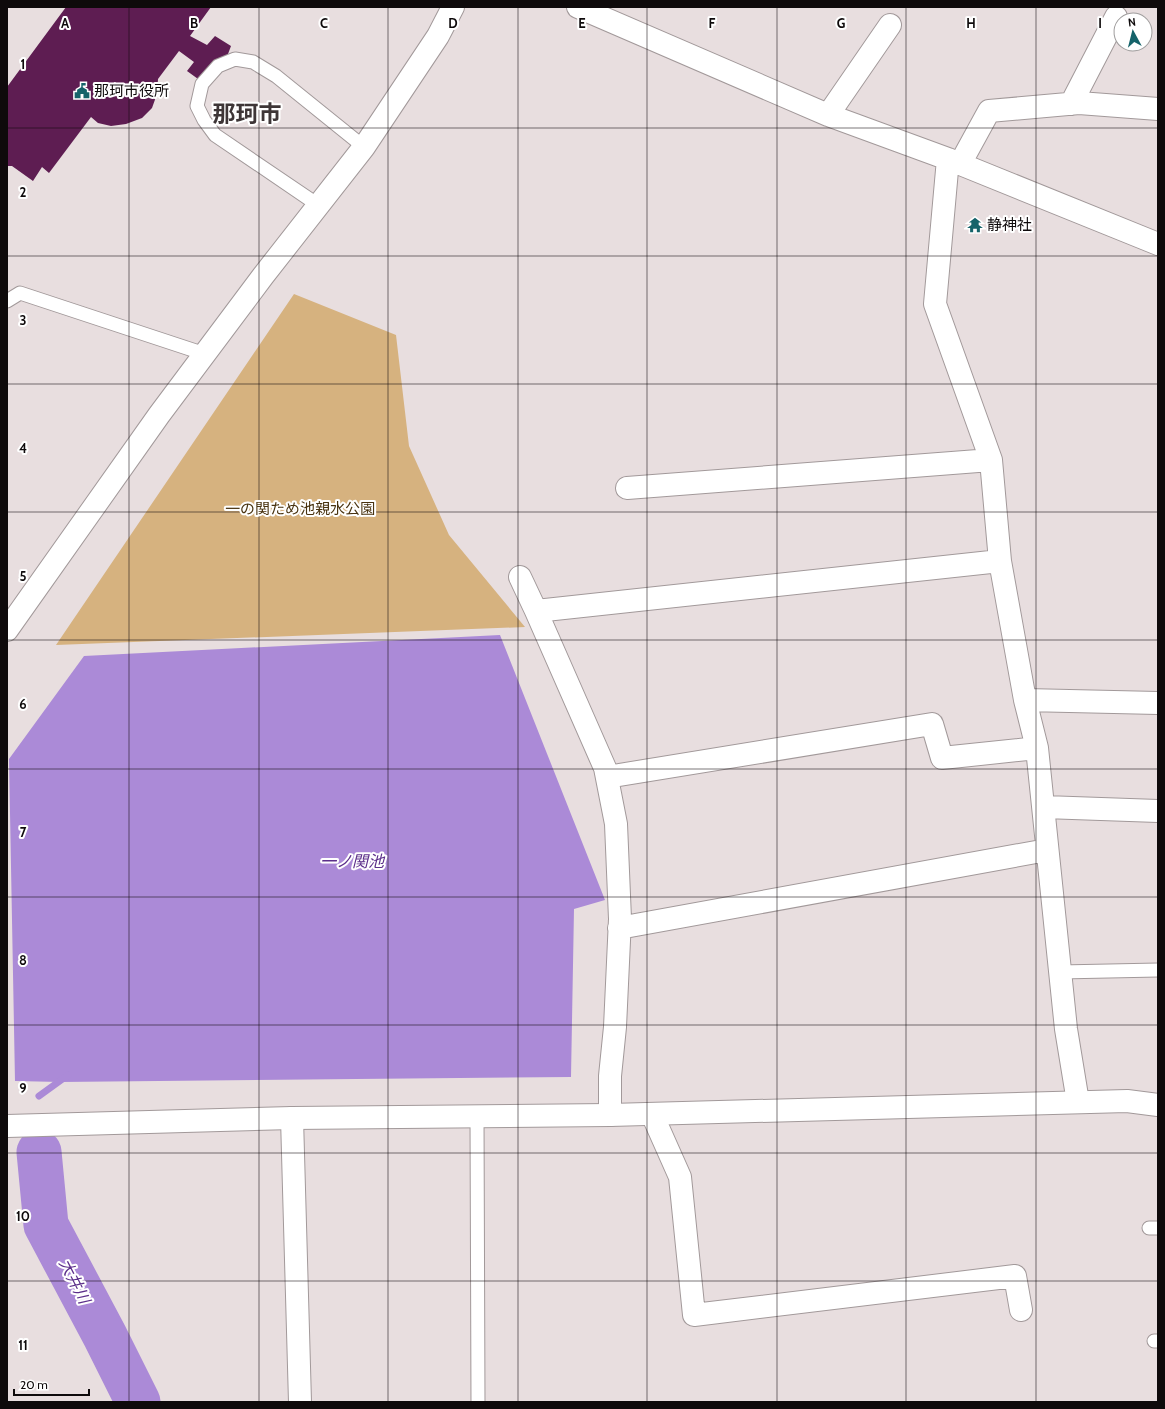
<svg xmlns="http://www.w3.org/2000/svg" width="1165" height="1409" font-family="Cabin,'Noto Sans JP',sans-serif">
<style>
.green{fill:#d6b27f}
.water{fill:#ab8ad7}
.lines{fill:none;stroke-linecap:round;stroke-linejoin:round}
.stream{stroke:#ab8ad7;stroke-width:7}
.river{stroke:#ab8ad7;stroke-width:45}
.building{fill:#5e1d52}
.service-casing{stroke:#a2999a;stroke-width:15}
.minor-casing{stroke:#a2999a;stroke-width:24}
.tertiary-casing{stroke:#a2999a;stroke-width:24}
.service{stroke:#fff;stroke-width:13}
.minor{stroke:#fff;stroke-width:22}
.tertiary{stroke:#fff;stroke-width:22}
.grid{fill:none;stroke:#0e0a0b;stroke-width:1;stroke-opacity:0.55}
.labels{text-anchor:middle;stroke-width:4;stroke-linejoin:round;paint-order:stroke}
.poi-label{font-size:15px;fill:#0e0a0b;stroke:#fff;text-anchor:start}
.park-label{font-size:15px;fill:#493310;stroke:#fff}
.water-label{font-size:16px;font-style:italic;fill:#5c2f8a;stroke:#fff}
.town-label{font-size:23px;font-weight:bold;fill:#3e3637;stroke:#fff}
.grid-label{font-size:13px;text-anchor:middle;font-weight:bold;fill:#0e0a0b;stroke:#fff;stroke-width:4;stroke-linejoin:round;paint-order:stroke}
</style>
<rect width="100%" height="100%" fill="#e8dedf"/>
<!-- green -->
<path class="green" d="M294 294 396 335 409 446 449 535 525 627 56 645Z"/>
<!-- water -->
<path class="water" d="M500 635 605 900 574 909 571 1077 60 1082 15 1081 9 759 84 656Z"/>
<g class="lines">
<!-- stream -->
<path class="stream" d="M39 1096 68 1075"/>
<!-- river -->
<path class="river" d="M39 1152 46 1225 105 1336 138 1402"/>
</g>
<!-- building -->
<path class="building" d="M66 7H211L190 36 207 45 215 36 231 46 222 70 205 84 187 71 194 62 179 51 158 79 157 94 152 108 142 118 126 124 111 126 98 123 91 117 49 173 42 167 33 181 12 166H7V87Z"/>
<g class="lines">
<defs>
<path id="service" d="M318 205 215 135 204 120 197 106 202 84 218 66 235 59 253 62 276 76 364 147
M7 301 20 293 205 354
M1060 972 1158 970
M477 1116 478 1402
M1149 1228H1158
M1154 1341H1158"/>
<path id="minor" d="M578 7 828 115 948 159 1158 244
M1071 104 1116 17
M828 115 890 25
M948 159 935 304 991 460 1000 561 1025 700 1037 748 1066 1029 1078 1102
M960 164 989 111 1079 103 1158 109
M627 488 991 460
M520 577 536 611 605 768 616 824 620 919 615 1027 610 1076V1115
M536 611 1000 561
M1025 700 1158 703
M607 777 932 724 942 758 1037 748
M1044 807 1158 811
M619 928 1047 850
M652 1114 680 1177 694 1315 1015 1276 1021 1310
M292 1118 300 1402"/>
<path id="tertiary" d="M7 630 159 415 263 276 364 147 438 36 453 7
M7 1126 292 1118 610 1115 1127 1101 1158 1105"/>
</defs>
<!-- service casing -->
<use href="#service" class="service-casing"/>
<!-- minor casing -->
<use href="#minor" class="minor-casing"/>
<!-- tertiary casing -->
<use href="#tertiary" class="tertiary-casing"/>
<!-- service -->
<use href="#service" class="service"/>
<!-- minor -->
<use href="#minor" class="minor"/>
<!-- tertiary -->
<use href="#tertiary" class="tertiary"/>
</g>
<!-- grid -->
<path class="grid" d="M129 7V1402M259 7V1402M388 7V1402M518 7V1402M647 7V1402M777 7V1402M906 7V1402M1036 7V1402M7 128H1158M7 256H1158M7 384H1158M7 512H1158M7 640H1158M7 769H1158M7 897H1158M7 1025H1158M7 1153H1158M7 1281H1158"/>
<!-- icons -->
<defs>
<symbol id="civic-bare" viewBox="-9 -9 18 18"><path d="M-.6-6.5H3V-4.5H.6V-3L4-1V1h2V6H-6V1h2V-1L-.6-3ZM-1.2 2.5V6h2.4V2.5Z" fill="#15636a" stroke="#fff" stroke-width="2.5" paint-order="stroke"/></symbol>
<symbol id="temple-bare" viewBox="-9 -9 18 18"><path d="M0-6L5-2H3V0L6.5 2.5H4V6H1.5V3h-3V6H-4V2.5H-6.5L-3 0V-2H-5Z" fill="#15636a" stroke="#fff" stroke-width="2.5" paint-order="stroke"/></symbol>
</defs>
<g fill-rule="evenodd">
<use href="#civic-bare" x="71" y="80" width="22" height="22"/>
<use href="#temple-bare" x="964" y="214" width="22" height="22"/>
</g>
<g class="labels">
<!-- poi labels -->
<g class="poi-label">
<text x="94" y="96">那珂市役所</text>
<text x="987" y="230">静神社</text>
</g>
<!-- park labels -->
<g class="park-label">
<text x="300" y="514">一の関ため池親水公園</text>
</g>
<!-- water labels -->
<g class="water-label">
<text x="352" y="867">一ノ関池</text>
<text transform="translate(75 1281) rotate(63)" y="6">大井川</text>
</g>
<!-- town labels -->
<g class="town-label">
<text x="247" y="122">那珂市</text>
</g>
</g>
<g class="grid-label">
<text x="65" y="28">A</text>
<text x="194" y="28">B</text>
<text x="324" y="28">C</text>
<text x="453" y="28">D</text>
<text x="582" y="28">E</text>
<text x="712" y="28">F</text>
<text x="841" y="28">G</text>
<text x="971" y="28">H</text>
<text x="1100" y="28">I</text>
<text x="23" y="69">1</text>
<text x="23" y="197">2</text>
<text x="23" y="325">3</text>
<text x="23" y="453">4</text>
<text x="23" y="581">5</text>
<text x="23" y="709">6</text>
<text x="23" y="837">7</text>
<text x="23" y="965">8</text>
<text x="23" y="1093">9</text>
<text x="23" y="1221">10</text>
<text x="23" y="1350">11</text>
</g>
<!-- border -->
<rect width="1165" height="1409" fill="none" stroke="#0e0a0b" stroke-width="16"/>
<!-- north arrow -->
<g transform="translate(1133 32) rotate(353)"><circle r="19" fill="#ffffff" stroke="#9f9d9d"/>
<path d="M0-3L7 15L0 10L-7 15Z" fill="#15636a"/>
<text y="-6" font-size="11" font-weight="bold" text-anchor="middle" fill="#0e0a0b">N</text>
</g>
<!-- scale -->
<path d="M14 1389v6h75v-6" fill="none" stroke="#0e0a0b" stroke-width="2"/>
<text x="20" y="1389" font-size="12" fill="#0e0a0b" stroke="#ffffff" stroke-width="3" paint-order="stroke">20 m</text>
</svg>
